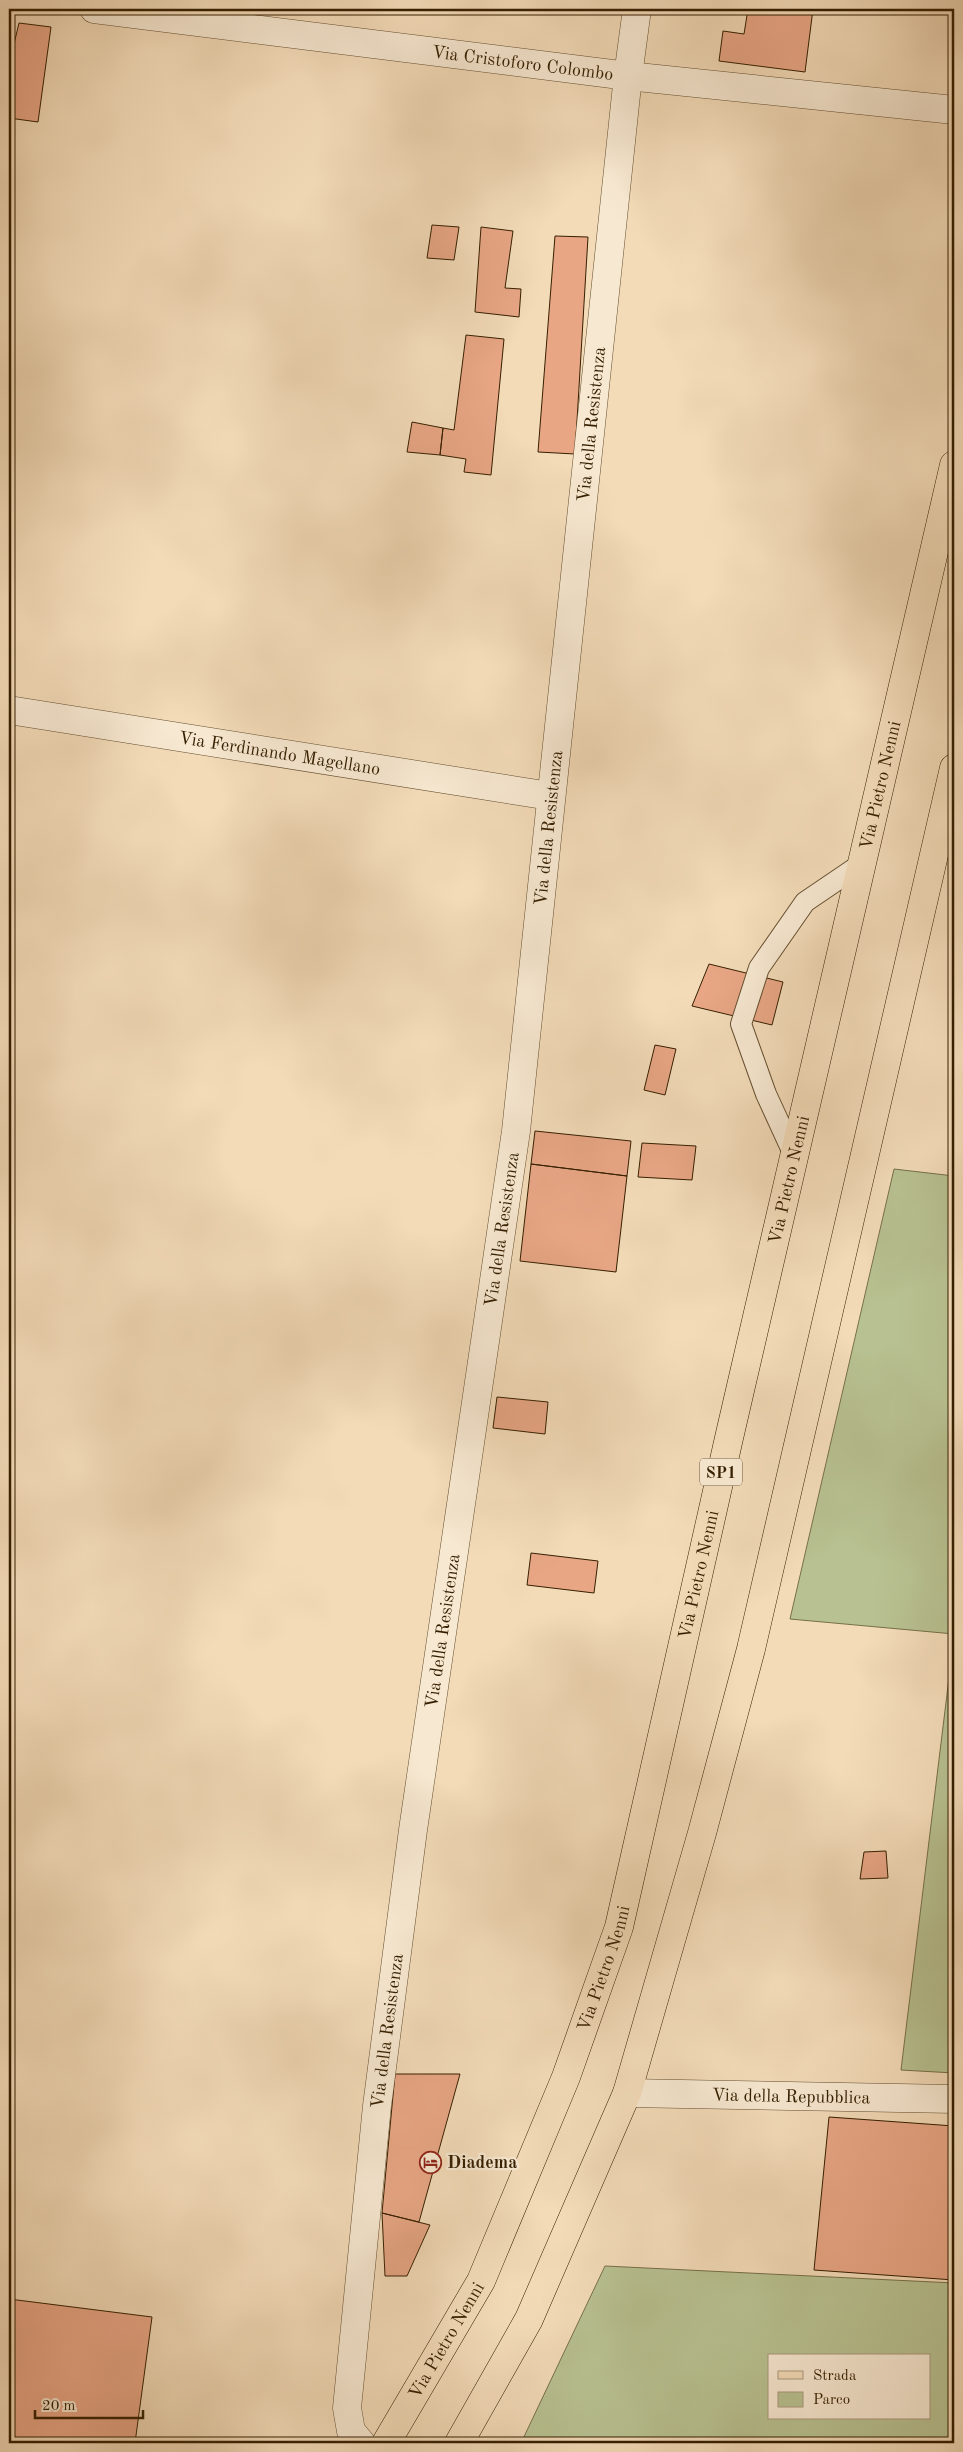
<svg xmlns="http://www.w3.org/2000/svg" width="963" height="2452" font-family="'Old Standard TT',serif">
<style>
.green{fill:#b8c191;stroke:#767049;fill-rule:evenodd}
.building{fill:#e8a685;stroke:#351f01}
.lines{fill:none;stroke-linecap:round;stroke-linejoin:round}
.lane-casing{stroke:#644e2f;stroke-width:22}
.street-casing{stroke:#644e2f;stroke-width:29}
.primary-casing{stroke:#351f01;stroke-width:29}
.lane{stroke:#f7e8d1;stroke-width:20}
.street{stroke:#f7e8d1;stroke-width:28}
.primary{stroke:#f3dbb8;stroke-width:28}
.labels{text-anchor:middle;stroke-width:4.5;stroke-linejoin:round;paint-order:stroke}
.shield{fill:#f7e8d1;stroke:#6f5b3f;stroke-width:1}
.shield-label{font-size:16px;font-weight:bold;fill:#351f01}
.street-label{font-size:18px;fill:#351f01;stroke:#f7e8d1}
.poi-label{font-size:18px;font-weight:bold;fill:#351f01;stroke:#f7e8d1;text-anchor:start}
</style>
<rect width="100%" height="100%" fill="#f3dbb8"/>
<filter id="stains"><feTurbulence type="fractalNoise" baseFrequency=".004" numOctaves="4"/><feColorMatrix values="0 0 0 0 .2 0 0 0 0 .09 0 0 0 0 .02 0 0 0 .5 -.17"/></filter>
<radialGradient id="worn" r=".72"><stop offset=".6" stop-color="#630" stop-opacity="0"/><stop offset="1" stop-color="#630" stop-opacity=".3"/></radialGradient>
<!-- green -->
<path class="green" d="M894 1169 954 1176V1634L790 1619Z
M954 1637V2073L901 2070Z
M605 2266 954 2283V2443H521ZM769 2356H929V2418H769Z"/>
<!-- building -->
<path class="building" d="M494 9H531L530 14Z
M748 9H813L805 72 719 61 723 31 744 34Z
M19 23 51 27 38 122 9 118V65Z
M432 225 459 227 454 260 427 258Z
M481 227 513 231 505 288 521 289 519 317 475 312Z
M555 236 588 237 575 454 538 452Z
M466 335 504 339 491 475 464 472 466 459 440 455 443 428 454 430Z
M412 422 443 428 440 455 407 452Z
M709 964 783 982 772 1025 692 1006Z
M655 1045 676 1049 665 1095 644 1090Z
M535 1131 631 1141 627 1176 531 1164Z
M642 1143 696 1146 692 1180 638 1177Z
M531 1164 627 1176 616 1272 520 1261Z
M497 1397 548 1402 545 1434 493 1428Z
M531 1553 598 1561 594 1593 527 1585Z
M886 1851 888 1878 860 1879 864 1852Z
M395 2074H460L419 2222 382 2213Z
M829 2117 954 2126V2280L814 2270Z
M382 2213 430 2225 407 2276H385Z
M9 2299 152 2317 135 2443H9Z"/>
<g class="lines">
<defs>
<path id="lane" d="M794 1155 766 1094 741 1024 759 968 805 902 861 864"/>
<g id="street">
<path id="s1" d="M94 9 628 76 954 110"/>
<path id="s2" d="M9 710 550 796"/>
<path id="s3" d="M627 2093 954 2099"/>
<path id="s4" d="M361 2443 351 2431 347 2408 377 2106 413 1830 516 1131 628 76 637 9"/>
</g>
<g id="primary">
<path id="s5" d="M386 2443 481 2281 566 2077 619 1927 729 1438 954 465"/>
<path d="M459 2443 529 2319 627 2093 702 1833 751 1649 954 768"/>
</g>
</defs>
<!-- lane casing -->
<use href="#lane" class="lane-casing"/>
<!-- street casing -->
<use href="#street" class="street-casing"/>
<!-- primary casing -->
<use href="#primary" class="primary-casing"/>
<!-- lane -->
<use href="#lane" class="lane"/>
<!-- street -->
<use href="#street" class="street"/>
<!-- primary -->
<use href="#primary" class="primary"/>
</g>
<!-- icons -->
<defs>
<symbol id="hotel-ring" viewBox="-11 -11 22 22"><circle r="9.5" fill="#f7e8d1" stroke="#8f2418" stroke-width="1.5"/><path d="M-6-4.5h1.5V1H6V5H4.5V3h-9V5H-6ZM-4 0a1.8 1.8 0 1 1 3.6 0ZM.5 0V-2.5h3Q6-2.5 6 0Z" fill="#8f2418"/></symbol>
</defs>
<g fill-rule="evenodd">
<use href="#hotel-ring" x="418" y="2150" width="25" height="25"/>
</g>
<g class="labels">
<!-- shield labels -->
<rect class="shield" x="700" y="1458.5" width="42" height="27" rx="4"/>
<g class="shield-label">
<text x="721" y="1478">SP1</text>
</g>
<!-- street labels -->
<g class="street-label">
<text dy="6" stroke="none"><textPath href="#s1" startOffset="432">Via Cristoforo Colombo</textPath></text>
<text dy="6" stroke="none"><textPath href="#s4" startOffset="2038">Via della Resistenza</textPath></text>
<text dy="6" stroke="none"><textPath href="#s2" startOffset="274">Via Ferdinando Magellano</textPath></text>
<text dy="6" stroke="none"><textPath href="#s5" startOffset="1739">Via Pietro Nenni</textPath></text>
<text dy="6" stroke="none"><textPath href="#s4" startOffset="1632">Via della Resistenza</textPath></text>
<text dy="6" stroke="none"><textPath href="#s5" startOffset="1334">Via Pietro Nenni</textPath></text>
<text dy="6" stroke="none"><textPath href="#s4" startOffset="1228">Via della Resistenza</textPath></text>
<text dy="6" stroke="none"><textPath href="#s5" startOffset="929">Via Pietro Nenni</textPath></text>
<text dy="6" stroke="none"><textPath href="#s4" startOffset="822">Via della Resistenza</textPath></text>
<text dy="6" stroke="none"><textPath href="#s5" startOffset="524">Via Pietro Nenni</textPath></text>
<text dy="6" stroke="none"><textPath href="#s4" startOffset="418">Via della Resistenza</textPath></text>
<text dy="6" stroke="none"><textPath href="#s3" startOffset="164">Via della Repubblica</textPath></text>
<text dy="6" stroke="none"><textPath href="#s5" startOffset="119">Via Pietro Nenni</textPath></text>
</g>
<!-- poi labels -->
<g class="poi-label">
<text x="447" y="2168">Diadema</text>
</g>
</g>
<!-- margin -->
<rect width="963" height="2452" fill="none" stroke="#f3dbb8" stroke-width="30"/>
<rect x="10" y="10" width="943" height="2432" fill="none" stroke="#351f01" stroke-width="2.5"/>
<rect x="15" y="15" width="933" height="2422" fill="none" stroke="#351f01"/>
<!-- legend -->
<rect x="768" y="2354" width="162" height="65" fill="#f7e8d1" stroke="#a9987e"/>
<rect x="778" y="2371" width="25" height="8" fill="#f3dbb8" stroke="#a9987e"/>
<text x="813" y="2380" font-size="15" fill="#351f01">Strada</text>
<rect x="778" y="2392" width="25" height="15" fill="#b8c191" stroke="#a9987e"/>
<text x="813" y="2404" font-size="15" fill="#351f01">Parco</text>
<!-- scale -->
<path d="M35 2410v8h108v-8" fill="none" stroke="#351f01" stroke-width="2.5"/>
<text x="42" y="2410" font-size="15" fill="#351f01" stroke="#f7e8d1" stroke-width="4" paint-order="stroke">20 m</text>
<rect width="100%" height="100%" filter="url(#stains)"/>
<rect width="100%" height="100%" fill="url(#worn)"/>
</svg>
